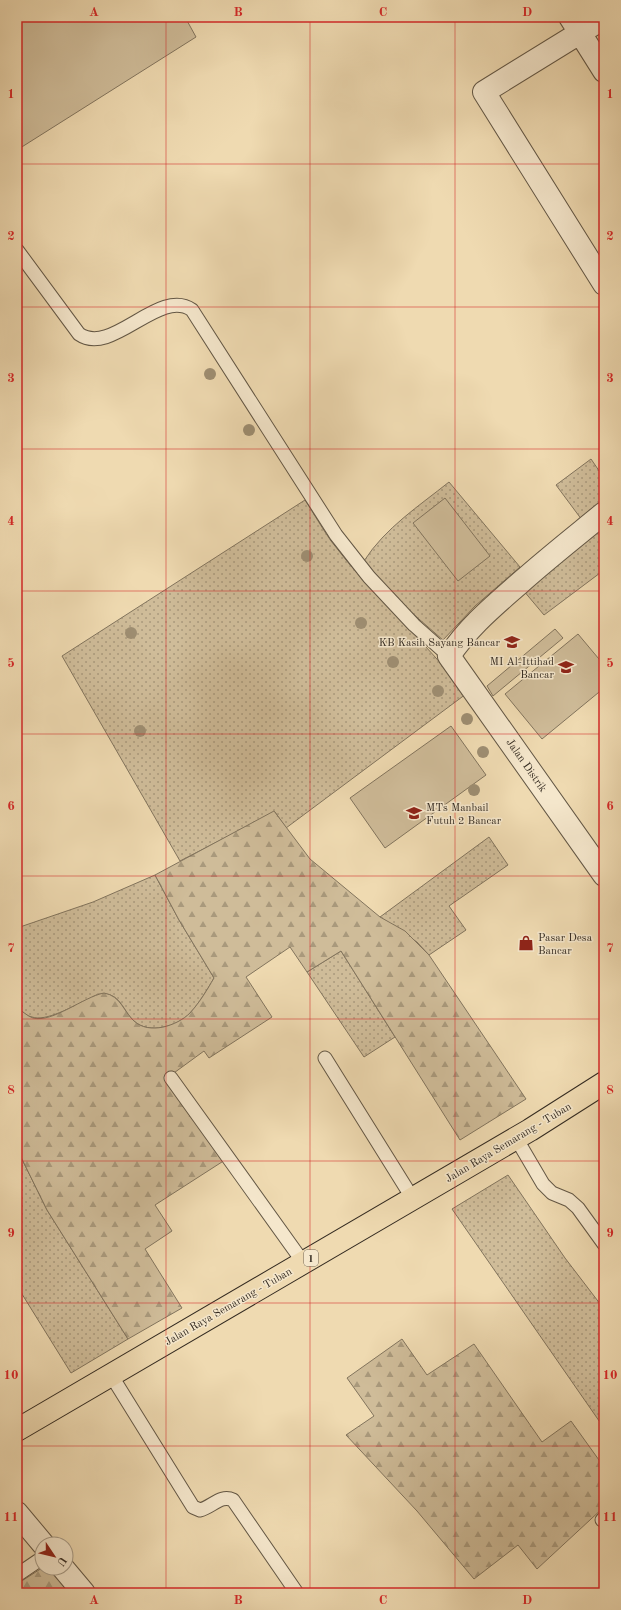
<svg xmlns="http://www.w3.org/2000/svg" width="621" height="1610" font-family="'Old Standard TT',serif">
<style>
.grass{fill:url(#grass-dots);stroke:#82745d}
.forest{fill:url(#forest-firs);stroke:#82745d}
.garden{fill:#cfbc99;stroke:#82745d}
.lines{fill:none;stroke-linecap:round;stroke-linejoin:round}
.service-casing{stroke:#635745;stroke-width:15}
.minor-casing{stroke:#635745;stroke-width:24}
.trunk-casing{stroke:#342b21;stroke-width:24}
.service{stroke:#f5e7cc;stroke-width:13}
.minor{stroke:#f5e7cc;stroke-width:22}
.trunk{stroke:#efdab1;stroke-width:22}
.tree{fill:#9e8e72}
.grid{fill:none;stroke:#d62828;stroke-width:1;stroke-opacity:0.55}
.labels{text-anchor:middle;stroke-width:3;stroke-linejoin:round;paint-order:stroke}
.shield{fill:#f5e7cc;stroke:#6e6354;stroke-width:1}
.shield-label{font-size:10px;font-weight:bold;fill:#342b21}
.poi-label{font-size:11px;fill:#342b21;stroke:#f5e7cc;text-anchor:end}
.street-label{font-size:11px;fill:#342b21;stroke:#f5e7cc}
.neatline{fill:none;stroke:#d62828;stroke-width:1.5}
.grid-label{font-size:13px;text-anchor:middle;font-weight:bold;fill:#d62828}
</style>
<defs>
<pattern id="grass-dots" width="8" height="8" patternUnits="userSpaceOnUse"><rect width="8" height="8" fill="#cfbc99"/><path d="M2 2h.1M6 6h.1" fill="none" stroke="#a9997c" stroke-width="1.8" stroke-linecap="round"/></pattern>
<pattern id="forest-firs" width="22" height="20" patternUnits="userSpaceOnUse"><rect width="22" height="20" fill="#cfbc99"/><path d="M5 1l3.5 6h-7zM16 11l3.5 6h-7z" fill="#a9997c"/></pattern>
</defs>
<rect width="100%" height="100%" fill="#efdab1"/>
<filter id="stains"><feTurbulence type="fractalNoise" baseFrequency=".005" numOctaves="4"/><feColorMatrix values="0 0 0 0 .2 0 0 0 0 .09 0 0 0 0 .02 0 0 0 .5 -.17"/></filter>
<radialGradient id="worn" r=".72"><stop offset=".6" stop-color="#630" stop-opacity="0"/><stop offset="1" stop-color="#630" stop-opacity=".3"/></radialGradient>
<!-- grass -->
<path class="grass" d="M591 459 604 478V504L582 520 556 485Z
M449 482 520 567 475 606 443 640 404 606 364 561C385 528 419 506 449 482Z
M305 500C314 514 322 528 331 541 372 596 425 640 466 694L286 828 275 812 180 861 62 656Z
M604 522V578L600 573 544 615 523 590Z
M489 837 508 865 449 906 466 930 429 955 417 942 380 917Z
M155 875 179 920 214 978C207 990 200 1002 190 1013 178 1026 149 1035 134 1021 123 1011 120 992 101 994 96 994 91 998 87 1000 73 1006 46 1022 32 1017 26 1016 22 1011 17 1007V928L93 902Z
M341 951 395 1037 364 1057 307 972Z
M17 1149 47 1210 128 1339 71 1373 17 1286Z
M508 1175 565 1258 604 1309V1428L452 1209Z"/>
<!-- forest -->
<path class="forest" d="M274 811 310 859 380 917 405 931 429 955 526 1099 460 1140 341 951 307 972 290 947 246 977 272 1017 209 1058 204 1051 167 1078 225 1160 155 1205 172 1231 145 1249 182 1308 128 1339 47 1210 17 1149V1007C22 1011 27 1016 33 1018 53 1023 83 997 104 993 121 996 123 1011 134 1021 149 1035 177 1026 190 1013 200 1002 207 990 214 978L179 920 155 875Z
M402 1339 427 1375 474 1344 542 1442 571 1421 604 1467V1507L537 1569 518 1545 474 1579 417 1511 346 1435 374 1416 347 1378Z
M42 1568H54L75 1593H17V1584Z"/>
<!-- garden -->
<path class="garden" d="M17 17H185L196 37 17 150Z
M445 498 490 556 458 581 413 523Z
M555 629 563 638 493 696 487 686Z
M578 634 604 665V688L542 739 505 694Z
M451 726 486 775 385 848 350 798Z"/>
<g class="lines">
<defs>
<path id="service" d="M17 250 79 334C112 357 159 287 192 310L336 535 369 577 414 625 449 656
M325 1058 413 1199
M171 1078 303 1262
M516 1138 543 1184 552 1193 569 1200 578 1208 604 1244
M111 1375 193 1507 200 1510C212 1507 221 1494 233 1500L297 1593
M602 1520 604 1518
M17 1575 42 1558"/>
<path id="minor" d="M570 17 604 71
M604 18 484 92 604 284
M604 513C576 536 548 558 521 582 494 606 470 625 449 656L604 875
M17 1513 43 1544
M63 1568 84 1593"/>
<path id="trunk" d="M17 1430 530 1130 604 1083"/>
</defs>
<!-- service casing -->
<use href="#service" class="service-casing"/>
<!-- minor casing -->
<use href="#minor" class="minor-casing"/>
<!-- trunk casing -->
<use href="#trunk" class="trunk-casing"/>
<!-- service -->
<use href="#service" class="service"/>
<!-- minor -->
<use href="#minor" class="minor"/>
<!-- trunk -->
<use href="#trunk" class="trunk"/>
</g>
<!-- trees -->
<g class="tree">
<circle cx="210" cy="374" r="6"/>
<circle cx="249" cy="430" r="6"/>
<circle cx="307" cy="556" r="6"/>
<circle cx="361" cy="623" r="6"/>
<circle cx="131" cy="633" r="6"/>
<circle cx="393" cy="662" r="6"/>
<circle cx="438" cy="691" r="6"/>
<circle cx="467" cy="719" r="6"/>
<circle cx="140" cy="731" r="6"/>
<circle cx="483" cy="752" r="6"/>
<circle cx="474" cy="790" r="6"/>
</g>
<!-- grid -->
<path class="grid" d="M166 17V1593M310 17V1593M455 17V1593M17 164H604M17 307H604M17 449H604M17 591H604M17 734H604M17 876H604M17 1019H604M17 1161H604M17 1303H604M17 1446H604"/>
<!-- icons -->
<defs>
<symbol id="school-bare" viewBox="-9 -9 18 18"><path d="M0-5L7-2L0 1L-7-2ZM-4 1L0 2.5L4 1V4Q0 6-4 4Z" fill="#8f2418" stroke="#f5e7cc" stroke-width="2.5" paint-order="stroke"/></symbol>
<symbol id="shop-bare" viewBox="-9 -9 18 18"><path d="M-5-2.5h2.3a2.7 3.5 0 0 1 5.4 0H5L5.5 6h-11ZM-1.5-2.5h3a1.5 2.3 0 0 0-3 0Z" fill="#8f2418" stroke="#f5e7cc" stroke-width="2.5" paint-order="stroke"/></symbol>
</defs>
<g fill-rule="evenodd">
<use href="#school-bare" x="501" y="631" width="22" height="22"/>
<use href="#school-bare" x="555" y="656" width="22" height="22"/>
<use href="#school-bare" x="403" y="802" width="22" height="22"/>
<use href="#shop-bare" x="515" y="932" width="22" height="22"/>
</g>
<g class="labels">
<!-- shield labels -->
<rect class="shield" x="304" y="1250" width="14" height="16" rx="3"/>
<g class="shield-label">
<text x="311" y="1262">1</text>
</g>
<!-- poi labels -->
<g class="poi-label">
<text x="500" y="646">KB Kasih Sayang Bancar</text>
<text x="554" y="665">MI Al-Ittihad<tspan x="554" dy="13">Bancar</tspan></text>
<text x="426" y="811" text-anchor="start">MTs Manbail<tspan x="426" dy="13">Futuh 2 Bancar</tspan></text>
<text x="538" y="941" text-anchor="start">Pasar Desa<tspan x="538" dy="13">Bancar</tspan></text>
</g>
<!-- street labels -->
<g class="street-label">
<text transform="translate(527 765) rotate(55)" y="4">Jalan Distrik</text>
<text transform="translate(508 1142) rotate(-31)" y="4">Jalan Raya Semarang - Tuban</text>
<text transform="translate(228 1306) rotate(-30)" y="4">Jalan Raya Semarang - Tuban</text>
</g>
</g>
<!-- margin -->
<rect width="621" height="1610" fill="none" stroke="#efdab1" stroke-width="44"/>
<!-- north arrow -->
<g transform="translate(54 1556) rotate(125)"><circle r="19" fill="#f5e7cc" stroke="#a89c88"/>
<path d="M0-3L7 15L0 10L-7 15Z" fill="#8f2418"/>
<text y="-6" font-size="11" font-weight="bold" text-anchor="middle" fill="#342b21">U</text>
</g>
<rect x="22" y="22" width="577" height="1566" class="neatline"/>
<g class="grid-label">
<text x="94" y="16">A</text>
<text x="238" y="16">B</text>
<text x="383" y="16">C</text>
<text x="527" y="16">D</text>
<text x="11" y="98">1</text>
<text x="610" y="98">1</text>
<text x="11" y="240">2</text>
<text x="610" y="240">2</text>
<text x="11" y="382">3</text>
<text x="610" y="382">3</text>
<text x="11" y="525">4</text>
<text x="610" y="525">4</text>
<text x="11" y="667">5</text>
<text x="610" y="667">5</text>
<text x="11" y="810">6</text>
<text x="610" y="810">6</text>
<text x="11" y="952">7</text>
<text x="610" y="952">7</text>
<text x="11" y="1094">8</text>
<text x="610" y="1094">8</text>
<text x="11" y="1237">9</text>
<text x="610" y="1237">9</text>
<text x="11" y="1379">10</text>
<text x="610" y="1379">10</text>
<text x="11" y="1521">11</text>
<text x="610" y="1521">11</text>
<text x="94" y="1604">A</text>
<text x="238" y="1604">B</text>
<text x="383" y="1604">C</text>
<text x="527" y="1604">D</text>
</g>
<rect width="100%" height="100%" filter="url(#stains)"/>
<rect width="100%" height="100%" fill="url(#worn)"/>
</svg>
